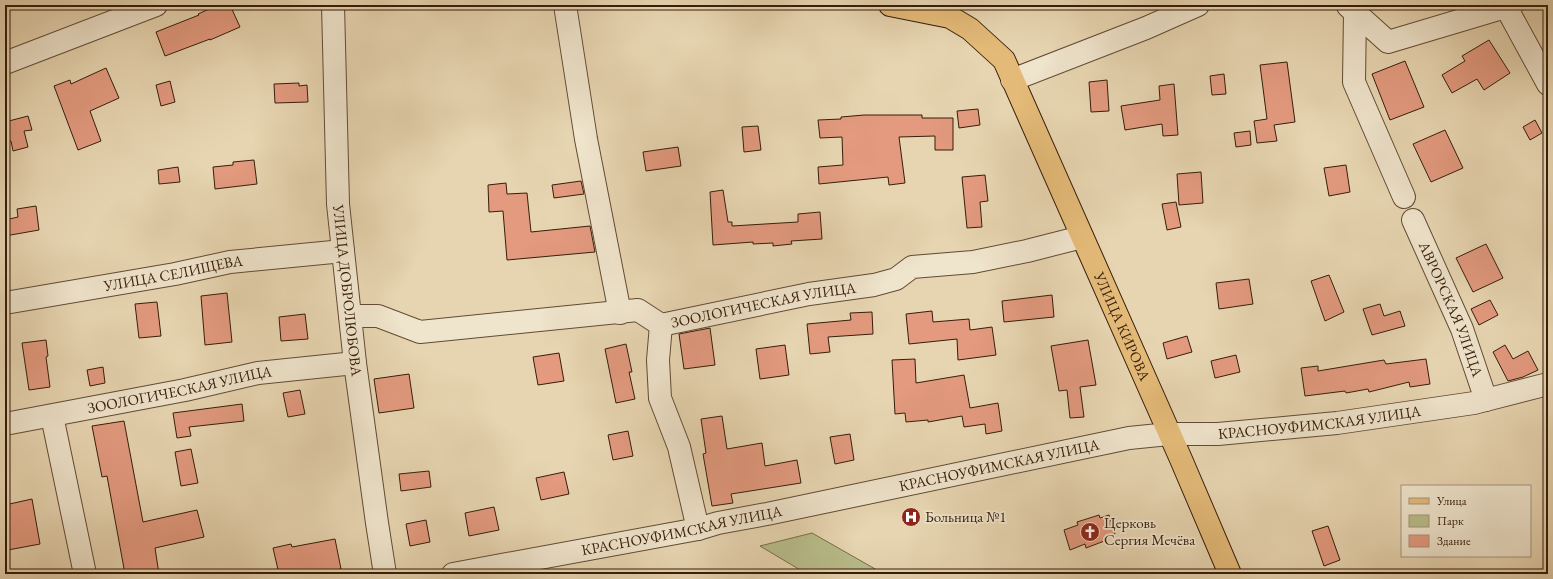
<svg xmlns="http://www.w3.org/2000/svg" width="1553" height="579" font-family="'EB Garamond',serif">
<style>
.green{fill:#b8bd8a;stroke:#776d4a}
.building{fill:#e39a7f;stroke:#361d0a}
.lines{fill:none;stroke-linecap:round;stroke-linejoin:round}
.minor-casing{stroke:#624b34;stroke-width:24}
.major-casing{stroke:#361d0a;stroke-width:24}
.minor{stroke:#efe4cc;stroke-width:22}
.major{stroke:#e4ba78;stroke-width:22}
.labels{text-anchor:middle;stroke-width:3.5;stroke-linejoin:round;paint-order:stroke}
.street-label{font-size:15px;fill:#361d0a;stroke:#efe4cc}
.poi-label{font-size:15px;fill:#361d0a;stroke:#efe4cc;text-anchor:start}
</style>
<rect width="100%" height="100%" fill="#e7d5b1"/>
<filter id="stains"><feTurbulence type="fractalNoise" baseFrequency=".005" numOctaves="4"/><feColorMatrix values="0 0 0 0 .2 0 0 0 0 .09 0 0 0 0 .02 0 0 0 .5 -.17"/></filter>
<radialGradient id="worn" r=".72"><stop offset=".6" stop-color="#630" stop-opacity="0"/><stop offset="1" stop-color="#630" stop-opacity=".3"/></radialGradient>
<!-- green -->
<path class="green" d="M812 533 884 574H807L760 546Z"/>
<!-- building -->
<path class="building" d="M218 5H230L240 27 210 40V39L165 56 156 32 199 15 198 14Z
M1489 40 1510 73 1484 90 1477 79 1452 93 1442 75 1465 61 1462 56Z
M1405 61 1424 107 1390 120 1372 74Z
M1287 62 1295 122 1274 125 1277 141 1257 143 1254 121 1267 119 1260 65Z
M106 68 119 98 90 111 101 141 78 150 54 86 70 80 71 84Z
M1224 74 1226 94 1212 95 1210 76Z
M1107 80 1109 111 1091 112 1089 82Z
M170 81 175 102 161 106 156 85Z
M299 83V86L307 85 308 102 275 103 274 84Z
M1174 84 1178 135 1163 136 1162 124 1125 130 1121 106 1160 100 1159 86Z
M978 109 980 125 959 128 957 111Z
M864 115H922V118H953V150H935V136L899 137 905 183 889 185 888 177 819 184 818 167 843 165 842 137 820 138 818 120 841 119V117Z
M28 116 32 130 24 131 28 147 13 151 11 141 5 142V122Z
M1535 120 1542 133 1530 140 1523 127Z
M758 126 761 150 744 152 742 127Z
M1445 130 1463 168 1431 182 1413 144Z
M1250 131 1251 145 1236 147 1234 133Z
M678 147 681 166 646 171 643 152Z
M254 160 257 184 215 189 213 167 233 165V162Z
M1346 165 1350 192 1329 196 1324 168Z
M178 167 180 182 159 184 158 170Z
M1201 172 1203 203 1179 205 1177 174Z
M985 175 988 201 980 202 982 227 967 228 962 177Z
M581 181 584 194 554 198 552 185Z
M506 183 507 194 527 193 531 232 590 226 595 252 507 260 503 211 489 212 488 185Z
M723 190 728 222H732V226L798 222V214L820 212 822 239 791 241 792 244 773 246V243L753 244V242L713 245 710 192Z
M1176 202 1181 227 1167 230 1162 204Z
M36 206 39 230 5 236V220L18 217 17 209Z
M1486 244 1503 278 1473 292 1456 258Z
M1329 275 1344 312 1325 321 1311 281Z
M1249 279 1253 304 1219 309 1216 283Z
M227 293 232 342 205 345 201 296Z
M1052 295 1054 317 1004 322 1002 301Z
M1490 300 1498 315 1479 325 1471 309Z
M157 302 161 336 139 338 135 304Z
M1380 304 1384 316 1400 311 1405 326 1372 335 1363 309Z
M932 311 933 322 969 319 970 330 992 327 996 355 958 360 957 339 909 344 906 314Z
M872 312 873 334 828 337 830 352 810 354 807 324 851 320 850 313Z
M305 314 308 339 281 341 279 317Z
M710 328 715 365 684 369 679 334Z
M1187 336 1192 352 1167 359 1163 343Z
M46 340 48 356 46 357 50 387 29 390 22 343Z
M1088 340 1096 385 1080 387 1084 417 1070 418 1067 390 1059 391 1051 346Z
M626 344 632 372H629L635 399 616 403 605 349Z
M785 345 789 375 760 379 756 349Z
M1505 345 1513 359 1528 351 1538 370 1523 377 1508 381 1493 352Z
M559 353 564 381 538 385 533 357Z
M1236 355 1240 372 1215 378 1211 361Z
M915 359 916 383 964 375 970 408 998 403 1002 431 986 434 985 424 964 427 962 416 928 422V420L906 422 905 413 895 414 892 360Z
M1426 359 1430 384 1410 387 1409 382 1369 392 1368 389 1346 393 1345 391 1305 396 1301 368 1318 366V371L1384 360 1386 364Z
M103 367 105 383 90 386 87 370Z
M409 374 414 408 379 413 374 379Z
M300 390 305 414 288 417 283 393Z
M242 404 244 421 189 427 191 436 177 438 173 413Z
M722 416 727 449 762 443 765 466 797 460 801 483 731 494 733 503 712 506 703 454 706 453 701 419Z
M124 421 143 522 197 510 204 537 155 548 159 574H125L107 476 102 477 92 426Z
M628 431 633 456 613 460 608 435Z
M850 434 854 460 835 464 830 437Z
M191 449 198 483 181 486 175 452Z
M429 471 431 487 401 491 399 474Z
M564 472 569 494 541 500 536 478Z
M32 499 40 544 8 550 5 534V505Z
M494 507 499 530 469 536 465 513Z
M1099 515 1100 518 1109 515 1115 534 1106 537 1107 540 1086 548 1085 544 1070 550 1064 530 1078 525 1077 522Z
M426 520 430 542 410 546 406 524Z
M1328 526 1340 560 1324 566 1312 531Z
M335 539 341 569 314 574H279L273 548 291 544 292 547Z"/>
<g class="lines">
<defs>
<g id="minor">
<path id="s1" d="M333 5 338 204 355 363 377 523 385 574"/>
<path d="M565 5 586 139 620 313"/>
<path d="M1348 6 1388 42 1512 5"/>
<path d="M1506 7 1548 84"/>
<path d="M1355 12 1354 82 1404 197"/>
<path d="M5 63 156 5"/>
<path d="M1012 80 1146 28 1198 5"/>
<path id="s2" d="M1413 220 1462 329 1486 400"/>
<path id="s3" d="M5 303 175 274 230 262 343 251"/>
<path id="s4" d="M350 316H378L420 332 638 310 661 325 809 294 874 285 896 279 912 267 973 262 1027 251 1082 237"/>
<path d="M661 325 658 360 660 398 679 447 698 529"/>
<path d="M52 416 85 574"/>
<path id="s5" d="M5 424 185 390 258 373 355 363"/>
<path id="s6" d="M453 574 698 529 718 523 767 514 1129 438 1169 434H1218L1337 423 1474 403 1548 384"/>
</g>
<g id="major">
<path id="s7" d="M890 5 950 17 970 29 1004 60 1180 457 1230 574"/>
</g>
</defs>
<!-- minor casing -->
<use href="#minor" class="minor-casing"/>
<!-- major casing -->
<use href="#major" class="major-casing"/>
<!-- minor -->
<use href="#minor" class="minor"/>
<!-- major -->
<use href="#major" class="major"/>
</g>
<!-- icons -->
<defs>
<symbol id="hospital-disc" viewBox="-11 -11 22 22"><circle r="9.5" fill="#8f2418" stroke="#efe4cc"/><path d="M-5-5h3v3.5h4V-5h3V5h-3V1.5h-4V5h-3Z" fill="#fff"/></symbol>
<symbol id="church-disc" viewBox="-11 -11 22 22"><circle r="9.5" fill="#8f2418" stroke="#efe4cc"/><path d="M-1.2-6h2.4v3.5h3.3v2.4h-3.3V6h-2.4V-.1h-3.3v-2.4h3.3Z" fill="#fff"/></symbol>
</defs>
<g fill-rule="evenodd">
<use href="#hospital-disc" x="900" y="506" width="22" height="22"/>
<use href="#church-disc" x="1079" y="521" width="22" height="22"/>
</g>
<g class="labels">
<!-- street labels -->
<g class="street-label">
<text dy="5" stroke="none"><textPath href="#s3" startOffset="171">УЛИЦА СЕЛИЩЕВА</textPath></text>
<text dy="5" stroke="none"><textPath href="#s1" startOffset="286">УЛИЦА ДОБРОЛЮБОВА</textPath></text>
<text dy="5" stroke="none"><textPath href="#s4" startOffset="424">ЗООЛОГИЧЕСКАЯ УЛИЦА</textPath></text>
<text dy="5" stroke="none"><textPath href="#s2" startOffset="97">АВРОРСКАЯ УЛИЦА</textPath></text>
<text dy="5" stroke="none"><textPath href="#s7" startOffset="422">УЛИЦА КИРОВА</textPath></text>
<text dy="5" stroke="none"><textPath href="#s5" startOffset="178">ЗООЛОГИЧЕСКАЯ УЛИЦА</textPath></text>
<text dy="5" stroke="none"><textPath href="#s6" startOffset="881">КРАСНОУФИМСКАЯ УЛИЦА</textPath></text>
<text dy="5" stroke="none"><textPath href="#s6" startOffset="557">КРАСНОУФИМСКАЯ УЛИЦА</textPath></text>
<text dy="5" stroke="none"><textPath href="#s6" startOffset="233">КРАСНОУФИМСКАЯ УЛИЦА</textPath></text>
</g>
<!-- poi labels -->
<g class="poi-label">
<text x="925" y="522">Больница №1</text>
<text x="1104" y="528">Церковь<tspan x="1104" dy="17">Сергия Мечёва</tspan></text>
</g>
</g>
<!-- margin -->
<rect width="1553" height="579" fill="none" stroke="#e7d5b1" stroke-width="20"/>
<rect x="6" y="6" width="1541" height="567" fill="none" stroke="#361d0a" stroke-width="2"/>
<rect x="10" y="10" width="1533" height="559" fill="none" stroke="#361d0a"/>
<!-- legend -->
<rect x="1401" y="485" width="130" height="72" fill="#efe4cc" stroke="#a5947e"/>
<rect x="1409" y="498" width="20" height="6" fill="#e4ba78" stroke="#a5947e"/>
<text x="1437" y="505" font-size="12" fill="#361d0a">Улица</text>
<rect x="1409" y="515" width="20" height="12" fill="#b8bd8a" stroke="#a5947e"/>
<text x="1437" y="525" font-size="12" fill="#361d0a">Парк</text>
<rect x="1409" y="535" width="20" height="12" fill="#e39a7f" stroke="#a5947e"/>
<text x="1437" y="545" font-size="12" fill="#361d0a">Здание</text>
<rect width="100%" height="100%" filter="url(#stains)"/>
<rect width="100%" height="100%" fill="url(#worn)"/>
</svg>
